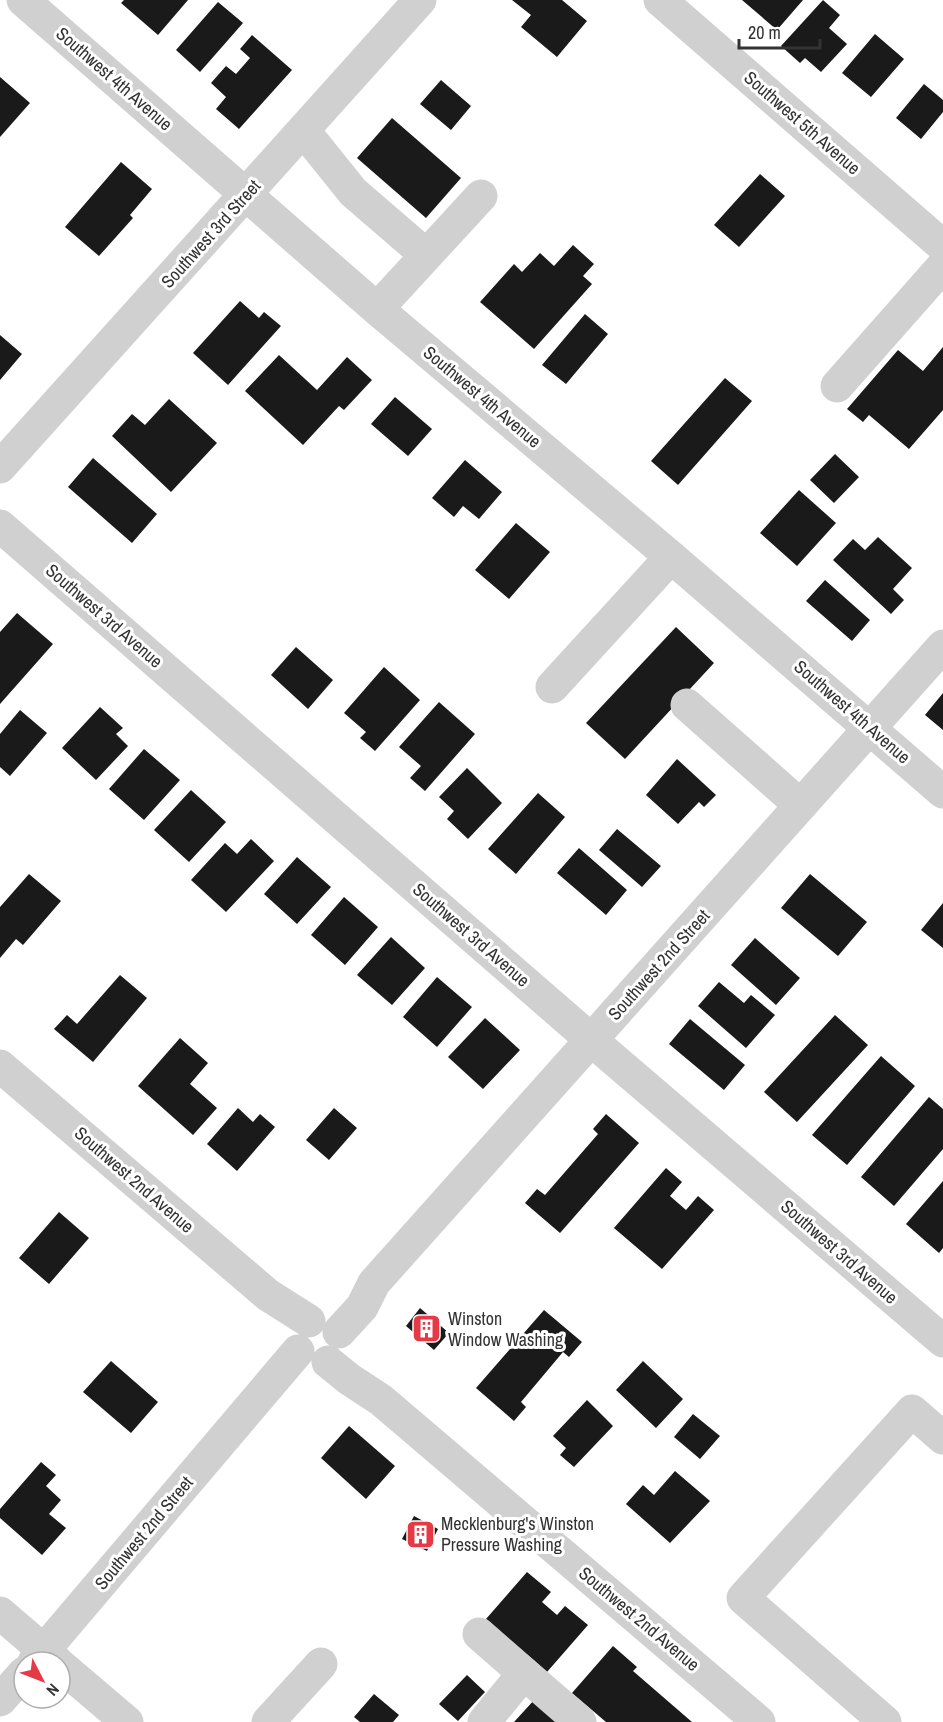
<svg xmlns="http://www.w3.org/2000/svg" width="943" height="1722" font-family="'Archivo Narrow',sans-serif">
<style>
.building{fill:#1a1a1a}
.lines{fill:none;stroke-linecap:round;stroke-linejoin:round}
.minor{stroke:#d0d0d0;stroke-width:33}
.labels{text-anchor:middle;stroke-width:6;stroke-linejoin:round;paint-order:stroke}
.street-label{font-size:18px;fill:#333;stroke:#fff}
.poi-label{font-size:18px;fill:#333;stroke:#fff;text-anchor:start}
</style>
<rect width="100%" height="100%" fill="#fff"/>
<!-- building -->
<path class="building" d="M124 0H188L158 35 121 3Z
M512 0H562L587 21 557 57 521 27 531 15Z
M742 0H803L777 30Z
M823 0 840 15 829 28 847 44 821 72 805 58 800 63 781 46Z
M218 2 243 23 200 72 176 50Z
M875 34 904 59 871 97 842 73Z
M252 35 292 70 239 129 216 109 226 97 211 83 226 66 236 74 250 58 240 49Z
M0 77 30 103 0 137Z
M441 80 471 106 451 130 420 104Z
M924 84 943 100V112L921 139 896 118Z
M392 118 461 178 426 218 357 158Z
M121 162 152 189 130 215 133 218 99 256 65 227Z
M760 174 785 196 739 247 714 225Z
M573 245 594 264 583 276 592 284 534 349 480 302 514 264 522 272 540 253 554 266Z
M240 301 259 318 264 312 281 326 228 385 193 353Z
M585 314 608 334 566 384 542 365Z
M0 335 22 354 0 380Z
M943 347V410L909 449 869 415 863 422 847 409 898 350 923 371Z
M279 355 317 390 347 357 372 380 344 410 339 406 303 445 245 391Z
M725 378 752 401 678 485 651 461Z
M395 397 432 429 408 456 371 424Z
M169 399 217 443 171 492 112 436 132 414 145 425Z
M835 454 859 477 834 503 810 480Z
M93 458 157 514 132 543 68 487Z
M465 460 502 492 479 519 463 506 454 517 432 498Z
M799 490 836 523 797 566 760 533Z
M516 523 550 552 509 599 475 570Z
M878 537 912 568 893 589 904 600 891 614 833 560 853 539 865 550Z
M825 580 870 620 852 641 806 601Z
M17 613 53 644 0 704V632Z
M676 627 714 663 625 759 586 723Z
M296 647 333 680 308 709 271 675Z
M384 667 420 700 375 751 360 738 366 732 344 713Z
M943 693V730L925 715Z
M439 702 475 734 425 791 410 778 421 766 399 747Z
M100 707 123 728 116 734 128 746 96 780 62 748Z
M20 710 47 733 10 776 0 767V734Z
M144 749 180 780 144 820 109 789Z
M677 759 716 795 704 807 699 802 678 824 646 795Z
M467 768 502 803 468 839 447 819 454 811 439 797Z
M191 790 226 822 189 862 154 830Z
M538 793 565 817 516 874 488 849Z
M617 829 661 866 642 887 599 850Z
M251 839 274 861 226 912 191 880 225 843 237 854Z
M579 848 627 890 606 915 557 873Z
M297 857 331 887 297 924 264 894Z
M29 874 61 901 23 945 16 939 0 958V907Z
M810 874 867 922 838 956 781 908Z
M344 897 378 927 345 965 311 935Z
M943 903V948L921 930Z
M391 937 425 968 392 1005 357 975Z
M755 938 800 978 776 1005 731 965Z
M120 975 147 998 93 1062 54 1029 67 1015 77 1024Z
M437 977 472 1007 437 1047 403 1017Z
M719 982 744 1003 751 995 775 1015 746 1048 698 1006Z
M835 1015 868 1045 797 1122 764 1092Z
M485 1018 520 1050 483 1089 448 1057Z
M690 1019 745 1065 724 1090 669 1044Z
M180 1038 208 1063 190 1084 217 1108 193 1135 138 1086Z
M881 1056 915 1086 847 1165 812 1135Z
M929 1097 943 1109V1149L894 1206 861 1177Z
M238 1108 253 1122 260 1114 275 1127 237 1171 207 1144Z
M334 1108 357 1128 329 1160 306 1140Z
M606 1114 639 1143 560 1233 525 1203 537 1189 545 1195 598 1134 593 1129Z
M666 1168 682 1182 670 1196 686 1210 698 1196 714 1210 662 1269 614 1228Z
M943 1181V1248L939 1253 906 1224Z
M59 1212 89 1238 49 1284 19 1258Z
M420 1308 449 1333 434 1350 406 1326Z
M544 1310 582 1342 569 1357 563 1352 521 1402 526 1407 514 1421 476 1388Z
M111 1361 158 1402 131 1433 83 1392Z
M643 1361 683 1399 656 1428 616 1390Z
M587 1400 613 1426 574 1467 560 1455 566 1448 553 1436Z
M693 1414 720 1436 700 1459 674 1437Z
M349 1426 395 1466 366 1499 321 1458Z
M41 1462 56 1475 46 1486 61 1500 49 1514 66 1528 42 1555 0 1518V1509Z
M675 1471 710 1501 670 1543 626 1504 643 1485 654 1495Z
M414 1516 438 1529 427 1551 402 1539Z
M527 1572 551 1592 542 1602 557 1615 565 1606 588 1625 547 1672 486 1619Z
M613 1646 637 1667 633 1671 692 1722H606L572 1693Z
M467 1675 485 1692 458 1721 439 1704Z
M374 1694 399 1715 393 1722H360L354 1717Z
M535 1699 560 1722H514Z"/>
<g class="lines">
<!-- minor -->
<path class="minor" d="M23 0 377 309 671 557 943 792
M660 0 943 246
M304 131 353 192 426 255
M377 309 481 196
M837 386 943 266
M0 467 420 0
M0 526 611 1057 943 1341
M552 687 671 557
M687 705 800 805
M0 1066 268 1295 309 1321
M339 1332 362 1307 374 1283 943 646
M328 1362 349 1379 381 1400 759 1722
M0 1613 57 1662
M479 1634 580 1722
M34 1662 298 1351
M60 1665 127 1722
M0 1700 24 1673
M268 1722 321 1664
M484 1722 524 1673
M885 1722 743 1598 912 1411 943 1438"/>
</g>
<!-- icons -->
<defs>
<symbol id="building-square" viewBox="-11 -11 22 22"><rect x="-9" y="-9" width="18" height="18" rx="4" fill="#e63946" stroke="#fff"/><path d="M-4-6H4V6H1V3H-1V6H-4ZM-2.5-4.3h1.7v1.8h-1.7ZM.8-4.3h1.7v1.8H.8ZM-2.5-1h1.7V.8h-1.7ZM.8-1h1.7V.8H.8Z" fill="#fff"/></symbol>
</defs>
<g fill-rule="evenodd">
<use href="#building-square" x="410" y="1312" width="33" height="33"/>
<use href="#building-square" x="404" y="1518" width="33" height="33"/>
</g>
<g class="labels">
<!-- street labels -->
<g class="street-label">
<text transform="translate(114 79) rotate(41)" y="6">Southwest 4th Avenue</text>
<text transform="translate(802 123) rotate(41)" y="6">Southwest 5th Avenue</text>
<text transform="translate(211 234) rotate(-48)" y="6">Southwest 3rd Street</text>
<text transform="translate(482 397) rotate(40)" y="6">Southwest 4th Avenue</text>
<text transform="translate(104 616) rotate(41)" y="6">Southwest 3rd Avenue</text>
<text transform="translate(852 712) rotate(41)" y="6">Southwest 4th Avenue</text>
<text transform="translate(471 935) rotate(41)" y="6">Southwest 3rd Avenue</text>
<text transform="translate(659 965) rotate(-48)" y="6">Southwest 2nd Street</text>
<text transform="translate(134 1180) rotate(41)" y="6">Southwest 2nd Avenue</text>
<text transform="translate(839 1252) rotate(41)" y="6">Southwest 3rd Avenue</text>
<text transform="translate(144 1533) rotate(-50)" y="6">Southwest 2nd Street</text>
<text transform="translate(639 1619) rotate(40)" y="6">Southwest 2nd Avenue</text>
</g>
<!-- poi labels -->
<g class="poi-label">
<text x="448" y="1325">Winston<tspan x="448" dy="21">Window Washing</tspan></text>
<text x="441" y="1530">Mecklenburg's Winston<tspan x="441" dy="21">Pressure Washing</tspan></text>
</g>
</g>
<!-- north arrow -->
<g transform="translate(42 1680) rotate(132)"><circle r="28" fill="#ffffff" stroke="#adadad" stroke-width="1.5"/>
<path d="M0-4.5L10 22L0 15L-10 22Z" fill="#e63946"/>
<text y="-9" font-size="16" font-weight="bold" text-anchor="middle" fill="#333333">N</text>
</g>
<!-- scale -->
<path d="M739 39v9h81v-9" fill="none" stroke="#333333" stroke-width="3"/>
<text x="748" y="39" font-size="18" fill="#333333" stroke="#ffffff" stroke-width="4.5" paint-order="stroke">20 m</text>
</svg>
